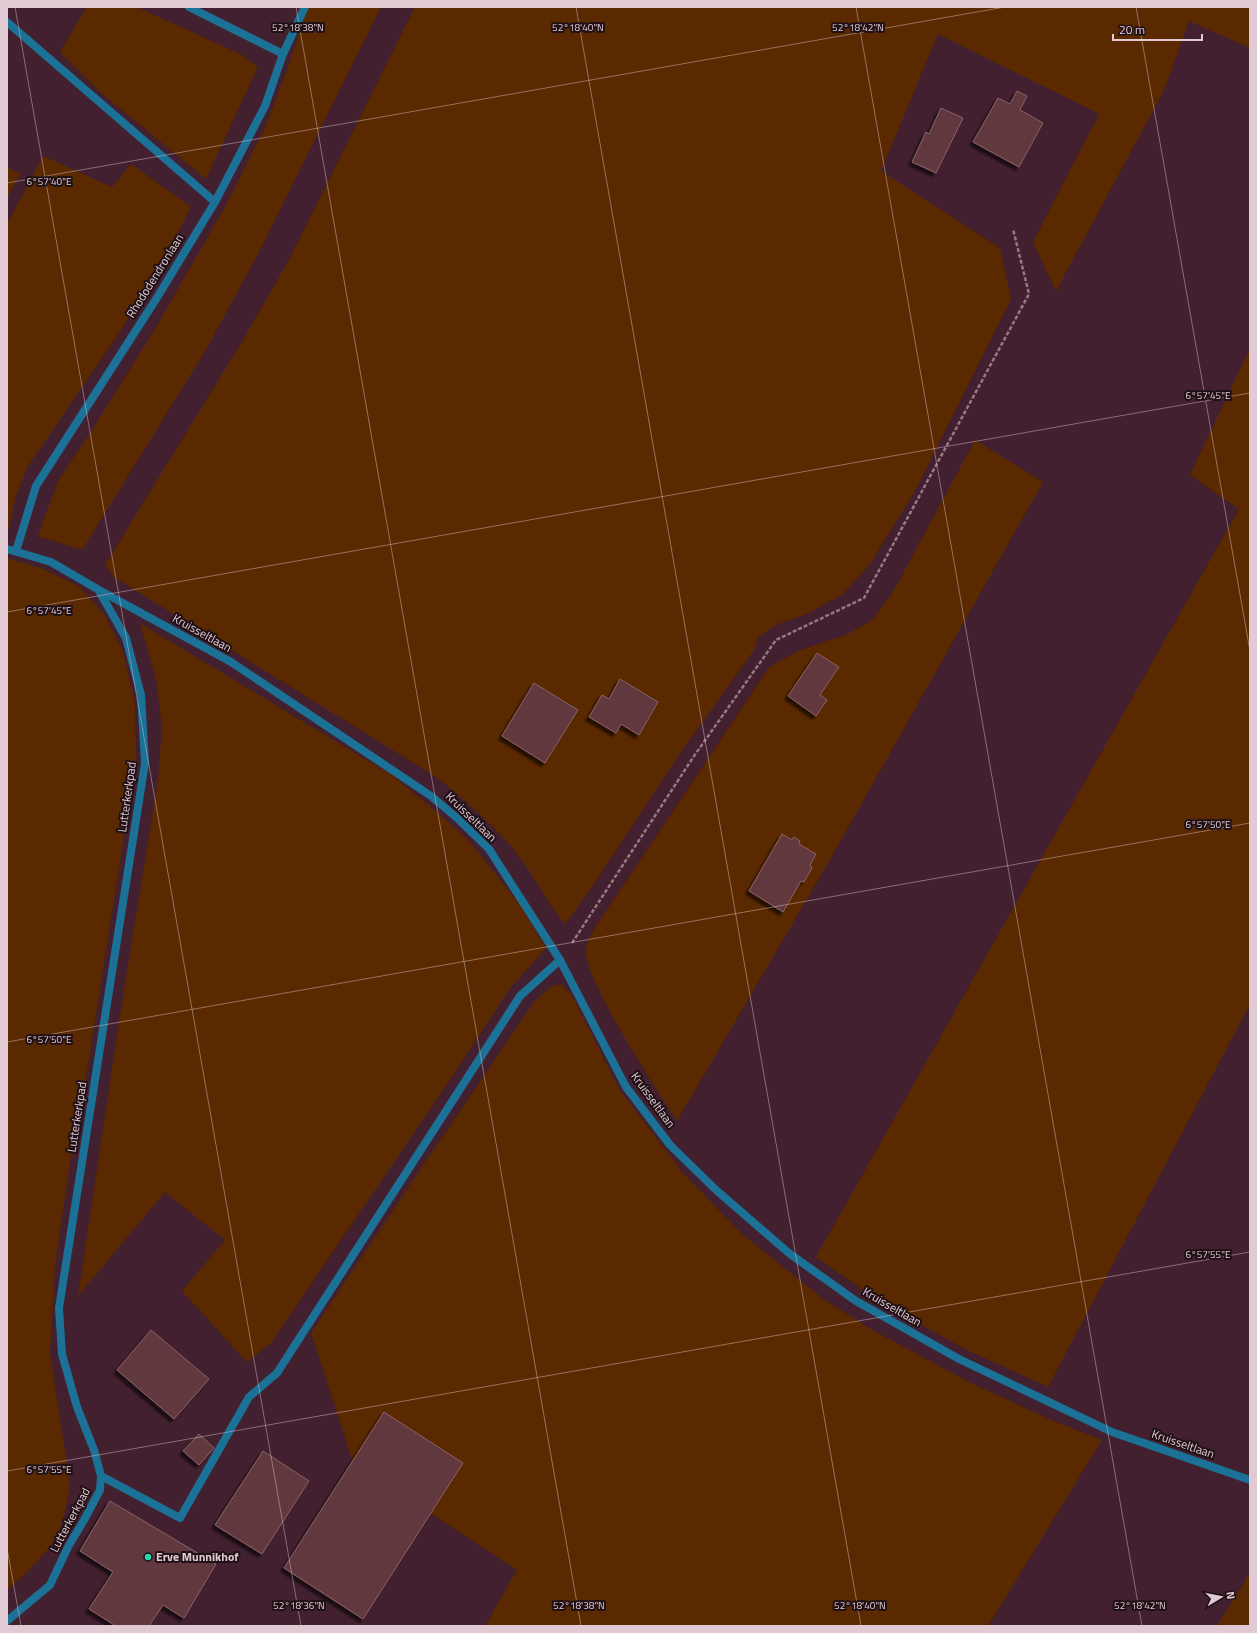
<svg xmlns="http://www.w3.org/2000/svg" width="1257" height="1633" font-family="'Titillium Web',sans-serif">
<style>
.green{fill:#5a2900}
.building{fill:#60393e;stroke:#8b6165;filter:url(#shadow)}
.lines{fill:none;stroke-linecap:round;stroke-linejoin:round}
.path{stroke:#957985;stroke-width:2.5;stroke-dasharray:4 2;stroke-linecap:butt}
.service{stroke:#1b7196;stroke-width:8}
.minor{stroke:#1b7196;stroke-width:8}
.ticks{fill:none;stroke:#e1cad3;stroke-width:1;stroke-opacity:0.45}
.poi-dot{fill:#26d5ae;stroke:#1f1016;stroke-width:1.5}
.labels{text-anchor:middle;stroke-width:4;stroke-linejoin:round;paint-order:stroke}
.street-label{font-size:12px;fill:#e1cad3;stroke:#1f1016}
.poi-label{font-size:12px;font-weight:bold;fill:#e1cad3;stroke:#1f1016;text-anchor:start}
.ticks-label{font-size:10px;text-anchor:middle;fill:#e1cad3;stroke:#1f1016;stroke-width:4;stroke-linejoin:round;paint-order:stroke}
</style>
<defs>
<filter id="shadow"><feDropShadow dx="-3.5" dy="3.5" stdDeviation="1" flood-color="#0009"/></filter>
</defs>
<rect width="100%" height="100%" fill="#42202f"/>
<!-- green -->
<path class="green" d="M87 7H137L242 55 258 67 206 179 101 93 60 52Z
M308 7H381L259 252 206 350 82 550 38 536 58 481 92 430 152 334 227 203 264 130 286 73Z
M415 7H1250V48L1189 21 1164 90 1056 291 1033 242 1099 114 938 34 881 171 1000 248 1011 299 916 489 870 564 843 594 807 614 776 625 758 637 754 650 681 752 590 890 565 924C549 906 539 884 525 865 501 830 469 804 436 777L114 577 105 565 240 345 290 258Z
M43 156 112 187 131 164 191 207 173 243 120 332 28 466 16 496 9 528H7V224Z
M7 167 20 174 7 199Z
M1250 348V1004L1048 1387 969 1351 881 1303 816 1257 1239 509 1190 475Z
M975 440 1043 482 828 863 677 1121C659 1093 581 976 586 948 587 941 593 932 596 926L769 667 798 651 848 634 872 620 892 594Z
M7 558 43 569 80 587 105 616 123 652 135 704 136 760 84 1090 73 1144 55 1264 50 1353 70 1485C67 1503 64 1523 55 1538 43 1559 24 1575 7 1590Z
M140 623 393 776 439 814 470 842 519 904 546 948 511 987 445 1087 271 1343 247 1362 182 1291 225 1240 165 1192 78 1296 120 1015 158 779 162 728 156 679Z
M561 984 572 996 619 1089 683 1173 742 1234 822 1298 874 1331 971 1383 1051 1420 1102 1440 988 1626H485L517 1570 353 1462 311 1333 438 1143 534 1002 551 986Z
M1250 1572V1626H1217Z"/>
<!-- building -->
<path class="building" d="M1017 91 1027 96 1020 110 1043 123 1019 167 973 142 998 98 1010 104Z
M941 108 963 118 936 173 912 162 926 132 929 134Z
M817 653 839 667 820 695 827 700 816 716 788 696Z
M620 679 658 702 639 735 621 724 616 733 589 717 602 695 609 699Z
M534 683 578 710 545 763 502 736Z
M782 834 792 840 794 837 800 841 799 844 816 854 810 865 812 868 804 882 801 881 783 912 749 891Z
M151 1330 209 1379 174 1419 117 1370Z
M384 1412 463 1463 363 1619 284 1568Z
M199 1434 214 1448 199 1465 183 1451Z
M263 1451 309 1481 262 1554 215 1525Z
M110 1501 216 1564 184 1618 163 1605 149 1626H116L89 1609 113 1572 80 1551Z"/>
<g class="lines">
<!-- path -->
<path class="path" d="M572 943 694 756 776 640 864 598 1029 294 1013 229"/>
<!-- service -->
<path class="service" d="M189 7 283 54
M7 22 215 202
M101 1476 180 1518 249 1397 277 1373 520 996 560 960"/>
<!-- minor -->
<path class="minor" d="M7 549 51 562 99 590 231 662 431 796 457 818 489 849 560 960 626 1087 670 1145 716 1190 790 1254 856 1301 959 1359 1112 1432 1250 1480
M16 551 36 486 158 296 215 202 265 106 283 54 305 7
M7 1621 50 1585 68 1547 84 1520 100 1490 101 1476 94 1450 77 1407 62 1354 59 1308 145 763 141 695 126 638 99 591"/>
</g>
<!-- ticks -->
<path class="ticks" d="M15 7 301 1626M296 7 581 1626M576 7 861 1626M856 7 1142 1626M1136 7 1250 651M7 183 1005 7M7 612 1250 393M7 1042 1250 823M7 1471 1250 1252M7 1548 21 1626"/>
<!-- markers -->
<circle class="poi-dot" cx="148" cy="1557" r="4"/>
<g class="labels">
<!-- street labels -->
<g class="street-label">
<text transform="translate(155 276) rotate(-58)" y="4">Rhododendronlaan</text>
<text transform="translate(202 633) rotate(29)" y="4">Kruisseltlaan</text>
<text transform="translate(127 797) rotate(-82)" y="4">Lutterkerkpad</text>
<text transform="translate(471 817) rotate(44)" y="4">Kruisseltlaan</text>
<text transform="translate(653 1100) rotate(54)" y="4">Kruisseltlaan</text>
<text transform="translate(77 1117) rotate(-81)" y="4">Lutterkerkpad</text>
<text transform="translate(892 1307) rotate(30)" y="4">Kruisseltlaan</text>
<text transform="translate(1183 1444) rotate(19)" y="4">Kruisseltlaan</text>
<text transform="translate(70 1520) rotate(-62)" y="4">Lutterkerkpad</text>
</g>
<!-- poi labels -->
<g class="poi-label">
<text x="156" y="1561">Erve Munnikhof</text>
</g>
</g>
<g class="ticks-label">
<text x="298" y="31">52°18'38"N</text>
<text x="578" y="31">52°18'40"N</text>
<text x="858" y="31">52°18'42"N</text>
<text x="49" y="185">6°57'40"E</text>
<text x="1208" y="399">6°57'45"E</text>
<text x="49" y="614">6°57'45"E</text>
<text x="1208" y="828">6°57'50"E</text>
<text x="49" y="1043">6°57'50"E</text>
<text x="1208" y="1258">6°57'55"E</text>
<text x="49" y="1473">6°57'55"E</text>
<text x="299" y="1609">52°18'36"N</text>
<text x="579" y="1609">52°18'38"N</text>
<text x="860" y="1609">52°18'40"N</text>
<text x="1140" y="1609">52°18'42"N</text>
</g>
<!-- border -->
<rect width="1257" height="1633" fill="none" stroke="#e1cad3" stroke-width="16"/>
<!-- north arrow -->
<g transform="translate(1221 1597) rotate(80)" stroke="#1f1016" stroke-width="3" paint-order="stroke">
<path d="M0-3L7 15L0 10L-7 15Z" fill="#e1cad3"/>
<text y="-6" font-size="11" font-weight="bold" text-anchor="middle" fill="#e1cad3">N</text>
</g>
<!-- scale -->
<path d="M1113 34v6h89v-6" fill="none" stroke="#e1cad3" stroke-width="2"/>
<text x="1119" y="34" font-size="12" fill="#e1cad3" stroke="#1f1016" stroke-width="3" paint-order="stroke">20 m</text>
</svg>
